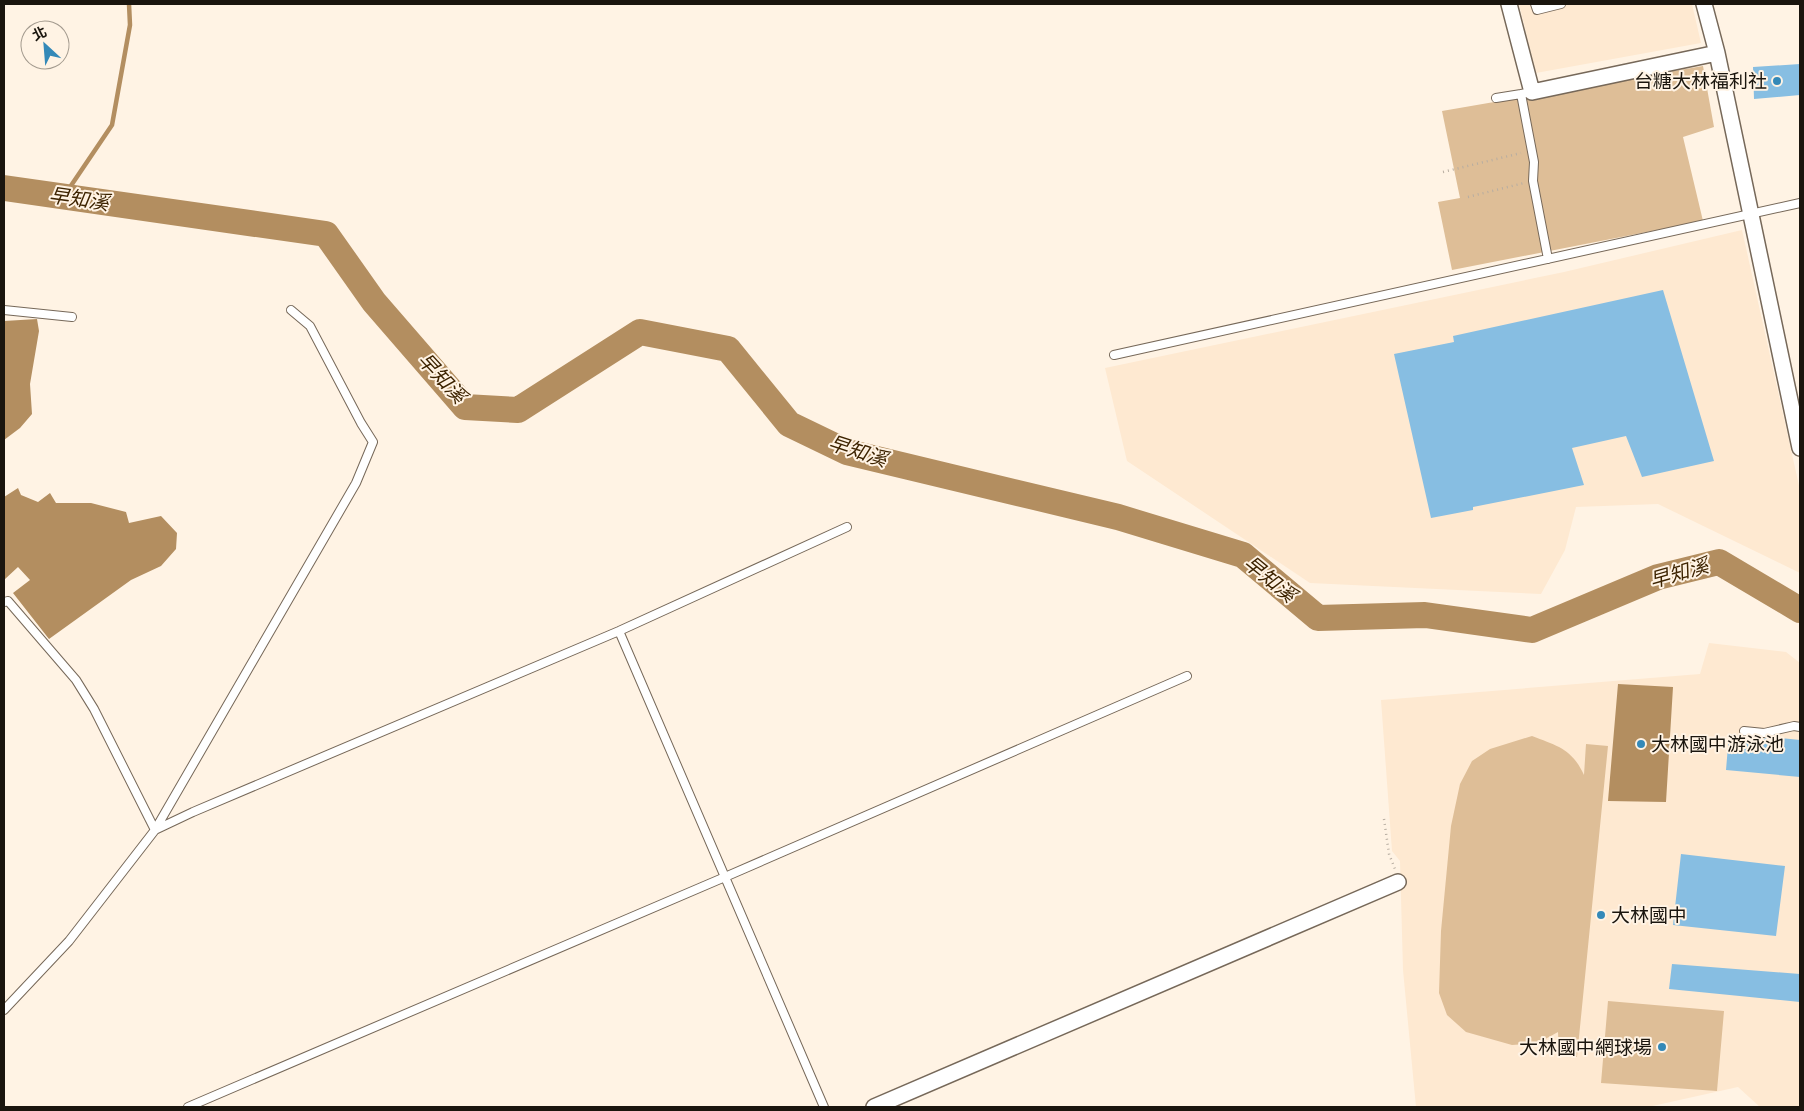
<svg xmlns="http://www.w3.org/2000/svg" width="1804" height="1111" font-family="'Exo 2','Noto Sans TC',sans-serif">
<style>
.built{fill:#fee9d1}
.green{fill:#debe97}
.water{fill:#b38e60}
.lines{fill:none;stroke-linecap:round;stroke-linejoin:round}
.stream{stroke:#b38e60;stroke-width:4.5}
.river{stroke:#b38e60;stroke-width:26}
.building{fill:#87bee2}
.lane-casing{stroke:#766859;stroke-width:10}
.street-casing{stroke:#766859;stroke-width:18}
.path{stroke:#b7ada1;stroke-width:2.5;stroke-dasharray:1 4;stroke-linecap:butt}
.lane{stroke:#fff;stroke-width:8}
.street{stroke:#fff;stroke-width:15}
.poi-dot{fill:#3489b8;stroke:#fff3e4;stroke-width:2}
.labels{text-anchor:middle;stroke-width:4;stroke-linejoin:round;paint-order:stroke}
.poi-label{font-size:19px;fill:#1a150e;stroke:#fff3e4;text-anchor:end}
.water-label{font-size:20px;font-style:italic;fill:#3d2300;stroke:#fff3e4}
</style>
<rect width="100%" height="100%" fill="#fff3e4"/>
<!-- built -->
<path class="built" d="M1519 4H1692L1701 43 1536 73Z
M1742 230 1800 490V573L1658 504 1576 507 1565 550 1541 594 1310 583 1127 461 1105 368 1564 272Z
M1709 643 1786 652 1800 663V1107H1760L1738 1087 1648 1107H1416L1403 970 1400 861 1392 851 1381 700 1700 674Z"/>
<!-- green -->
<path class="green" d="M1703 66 1714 127 1683 137 1703 221 1452 270 1438 202 1460 198 1442 111Z
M1532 736C1558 746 1572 749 1584 775L1586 744 1608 746 1577 1057H1559L1558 1032 1538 1043 1512 1045 1466 1032 1447 1015 1439 993 1441 931 1451 826 1460 784 1472 761 1490 749Z
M1608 1001 1724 1011 1717 1091 1601 1083Z"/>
<!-- water -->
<path class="water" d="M37 319 39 331 30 384 32 414 20 428 4 440V321Z
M18 488 21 495 38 502 50 493 56 503H91L126 512 129 523 161 516 177 533 176 549 161 566 131 580 49 639 13 593 30 580 18 567 4 580V497Z
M1618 684 1673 687 1666 802 1608 801Z"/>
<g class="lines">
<!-- stream -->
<path class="stream" d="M64 196 112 125 130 25 129 4"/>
<!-- river -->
<path class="river" d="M4 188 326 234 374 302 465 407 518 410 640 332 728 349 789 424 847 452 1118 517 1243 555 1318 618 1425 615 1532 630 1658 577 1719 562 1800 610"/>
</g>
<!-- building -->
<path class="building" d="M1800 64V95L1754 99 1753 67Z
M1663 290 1714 461 1642 477 1626 436 1572 448 1584 485 1473 507V510L1431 518 1394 354 1454 342 1453 336Z
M1729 734 1763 739 1770 737 1800 740V777L1726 770Z
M1681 854 1785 866 1776 936 1673 925Z
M1672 964 1800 974V1002L1669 989Z"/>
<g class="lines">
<defs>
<path id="lane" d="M1535 4 1537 10 1561 4
M1532 92 1521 94 1534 162 1533 181 1548 259
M1496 98 1521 94
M4 310 72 317
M1114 355 1800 203
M4 602 8 601 76 680 94 709 155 830
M619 631 824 1107
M1744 731 1764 733 1794 726 1800 727
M155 830 356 483 373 442 361 423 310 326 291 310
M4 1010 69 941 155 830 193 812 619 631 847 527
M188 1107 725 877 1187 676"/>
<path id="street" d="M1509 4 1532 92 1717 53
M1704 4 1717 53 1800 448
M874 1107 1398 882"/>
</defs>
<!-- lane casing -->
<use href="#lane" class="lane-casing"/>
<!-- street casing -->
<use href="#street" class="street-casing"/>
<!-- path -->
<path class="path" d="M1443 172 1521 153
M1468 197 1524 183
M1384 819 1389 854 1395 869"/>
<!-- lane -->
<use href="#lane" class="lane"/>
<!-- street -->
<use href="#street" class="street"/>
</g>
<!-- markers -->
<g class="poi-dot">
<circle cx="1777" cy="81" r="5"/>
<circle cx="1641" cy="744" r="5"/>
<circle cx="1601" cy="915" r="5"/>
<circle cx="1662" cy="1047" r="5"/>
</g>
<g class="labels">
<!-- poi labels -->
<g class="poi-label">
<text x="1767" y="88">台糖大林福利社</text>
<text x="1651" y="751" text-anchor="start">大林國中游泳池</text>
<text x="1611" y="922" text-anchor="start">大林國中</text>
<text x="1652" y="1054">大林國中網球場</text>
</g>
<!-- water labels -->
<g class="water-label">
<text transform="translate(79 199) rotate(8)" y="7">早知溪</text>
<text transform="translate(442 378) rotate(47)" y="7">早知溪</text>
<text transform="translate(858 451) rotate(18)" y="7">早知溪</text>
<text transform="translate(1679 573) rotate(-16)" y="7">早知溪</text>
<text transform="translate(1270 579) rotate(39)" y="7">早知溪</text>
</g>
</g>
<!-- border -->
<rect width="1804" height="1111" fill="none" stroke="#1a150e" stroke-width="10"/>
<!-- north arrow -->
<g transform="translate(45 45) rotate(334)"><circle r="24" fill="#fff3e4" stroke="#a39a8e"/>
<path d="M0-4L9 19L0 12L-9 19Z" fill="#3489b8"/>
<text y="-8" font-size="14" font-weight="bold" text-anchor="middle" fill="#1a150e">北</text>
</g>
</svg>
